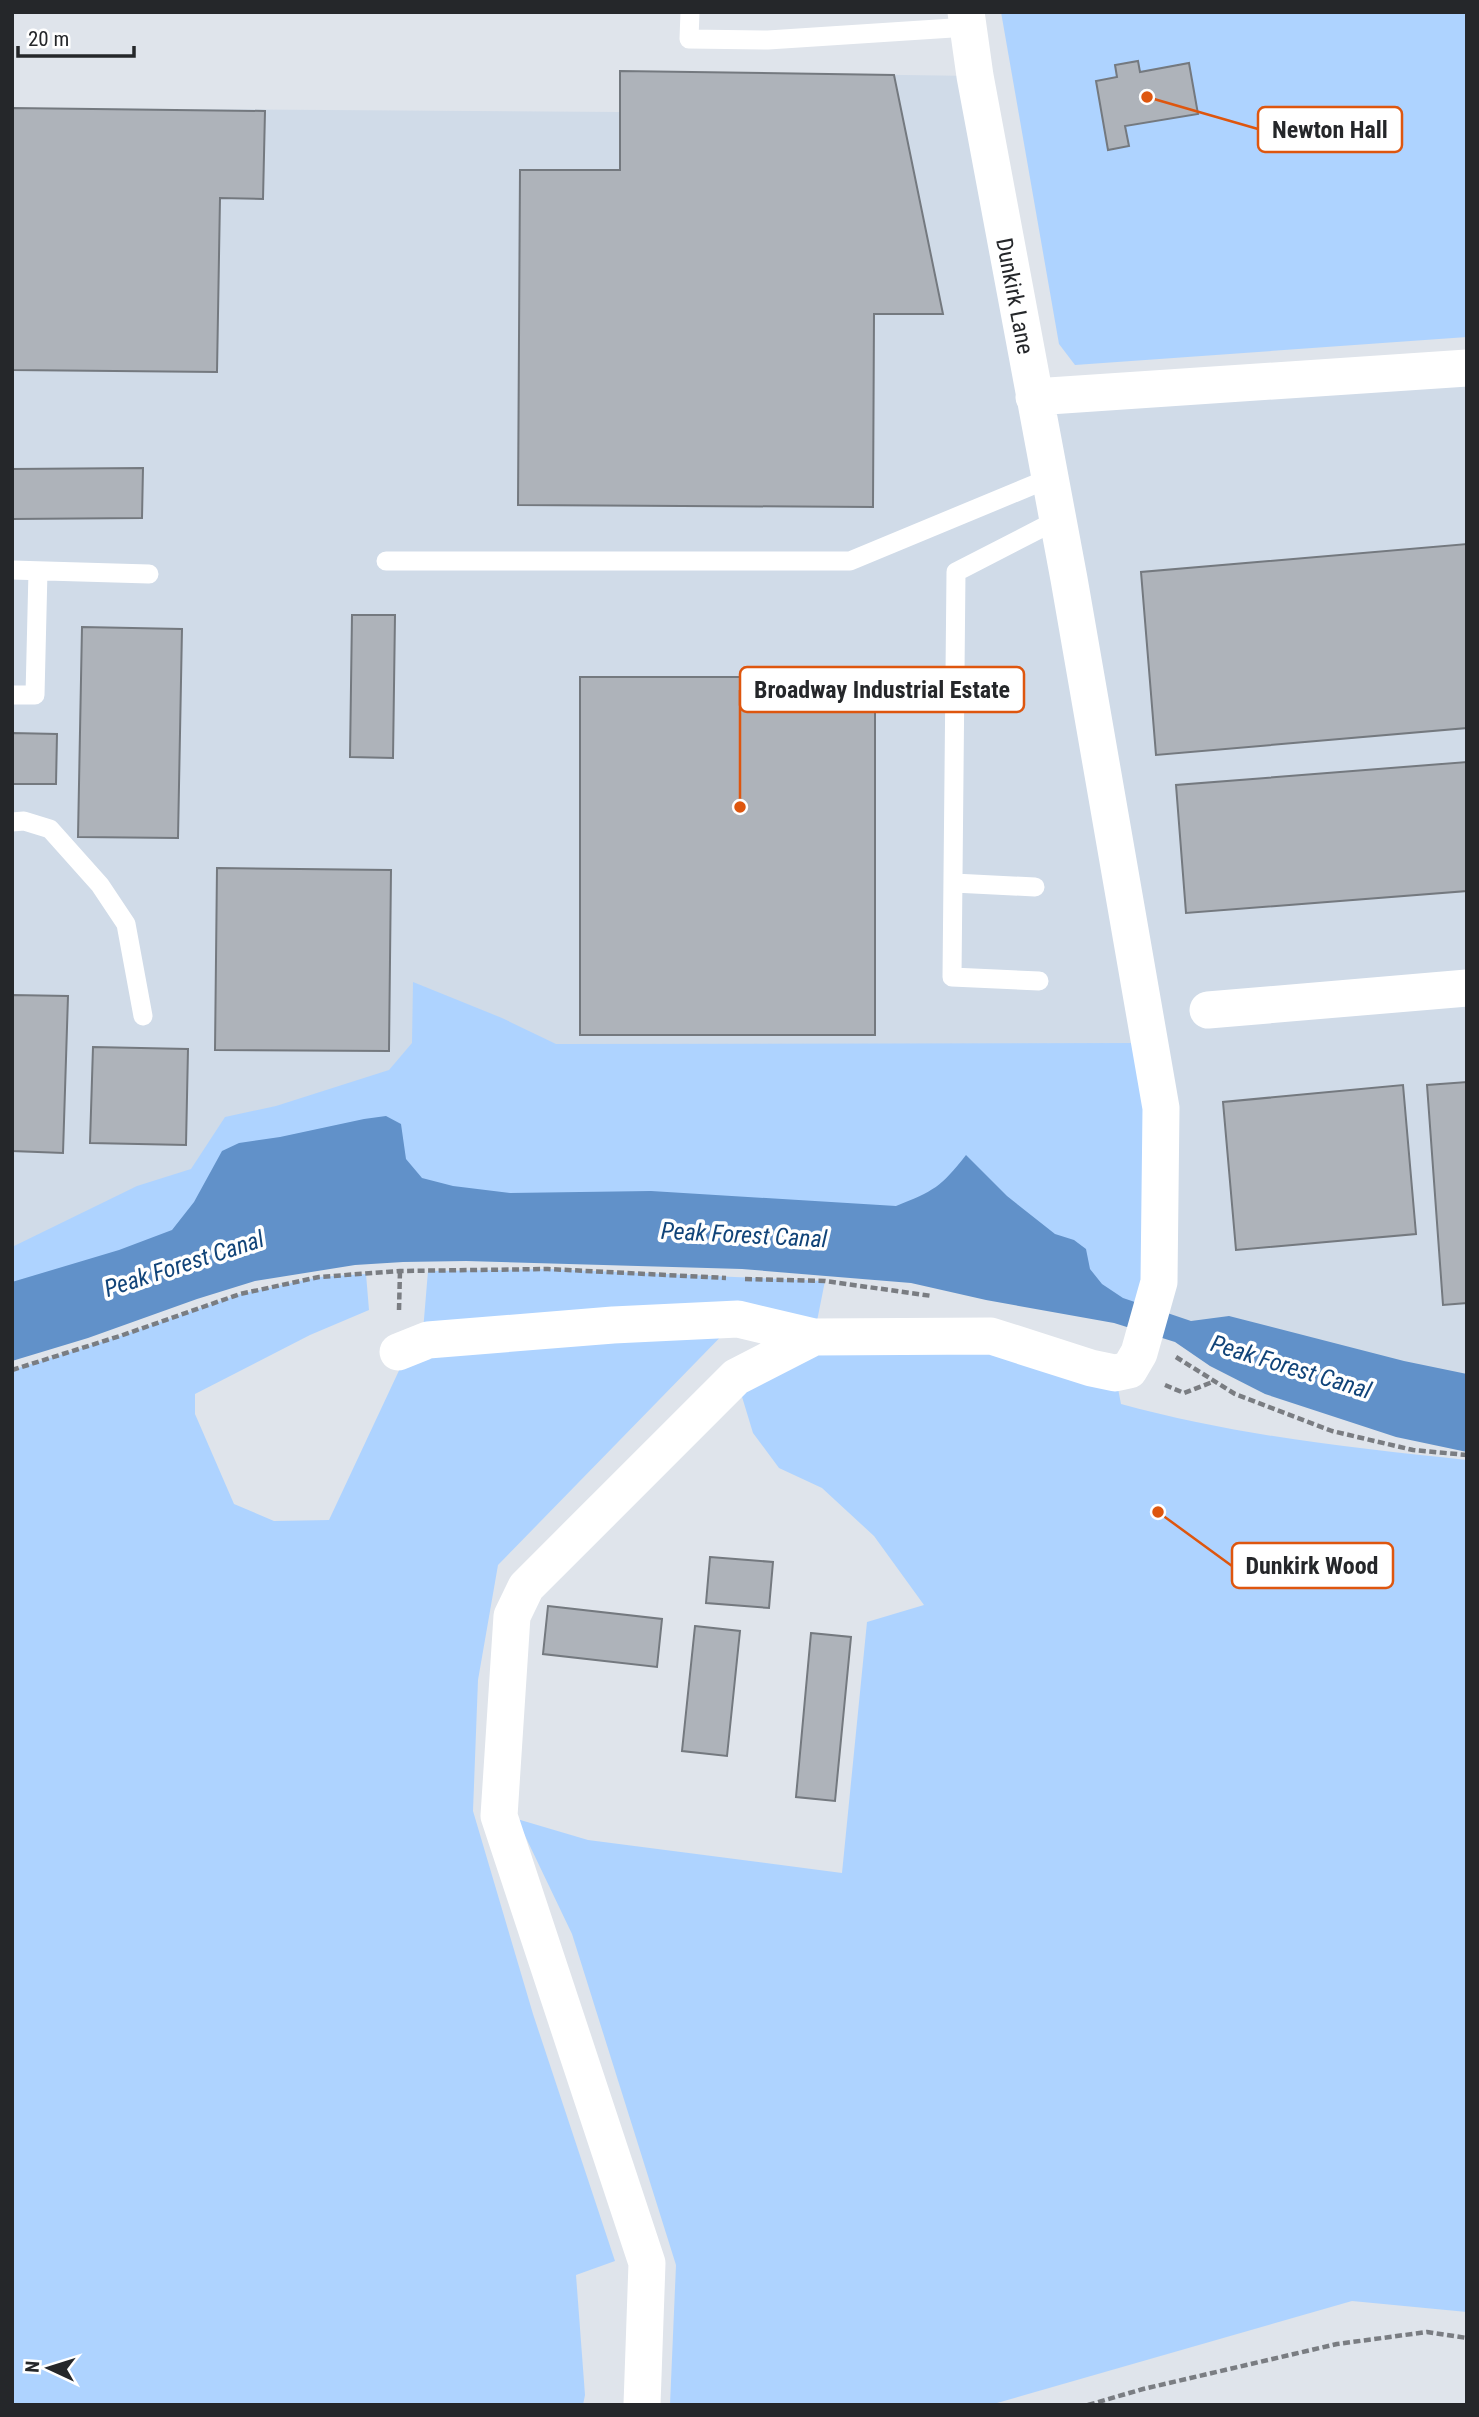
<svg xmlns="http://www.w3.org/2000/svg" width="1479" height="2417" font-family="'Roboto Condensed',sans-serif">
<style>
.built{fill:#d0dbe8}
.green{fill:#aed3ff}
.water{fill:#6191c9}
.building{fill:#aeb3ba;stroke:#74797f;stroke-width:2}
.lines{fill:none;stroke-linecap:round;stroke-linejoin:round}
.path{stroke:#7a7d82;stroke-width:4.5;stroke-dasharray:7 3.5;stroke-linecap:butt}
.lane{stroke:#fff;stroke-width:19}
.street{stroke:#fff;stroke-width:37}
.labels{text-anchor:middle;stroke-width:7;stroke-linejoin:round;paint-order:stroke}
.street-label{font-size:23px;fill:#25272a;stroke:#fff}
.water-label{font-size:24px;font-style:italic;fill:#114479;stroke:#fff}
.leader{fill:none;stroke:#de560e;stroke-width:2.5}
.callout-dot{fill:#de560e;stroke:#fff;stroke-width:2.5}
.callout{fill:#fff;stroke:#de560e;stroke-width:2.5}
.callout-label{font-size:24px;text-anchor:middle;font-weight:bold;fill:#25272a}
</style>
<rect width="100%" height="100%" fill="#dfe4eb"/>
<!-- built -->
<path class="built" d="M620 71 975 76 1034 396 1467 368V1412L1098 1306 473 1221 12 1323V108L619 112Z"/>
<!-- green -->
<path class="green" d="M1001 12H1467V337L1075 365 1059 344Z
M413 982 502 1018 556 1044 1149 1043 1148 1322 1098 1306 473 1221 12 1323V1247L137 1186 191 1169 225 1117 276 1106 389 1070 412 1043Z
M548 1269 825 1281 814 1336H991L1115 1373 1121 1404C1234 1435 1351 1448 1467 1460V2312L1352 2301 990 2405H670L676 2265 572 1934 517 1819 588 1840 842 1873 867 1622 924 1605 874 1536 822 1488 779 1468 753 1433 736 1377 812 1337 738 1319 498 1565 478 1680 473 1811 533 2014 615 2261 576 2275 585 2395 583 2405H12V1370L120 1336 240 1294 319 1277 366 1274 369 1310 310 1335 195 1394V1414L234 1504 274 1521 329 1520 403 1362 423 1331 428 1271Z"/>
<!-- water -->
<path class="water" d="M386 1116 401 1124 406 1159 422 1178 453 1186 510 1193 651 1191 896 1206C934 1191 941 1187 966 1155L1007 1196 1055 1234 1074 1240 1086 1249 1090 1269 1102 1284 1123 1298 1191 1321 1229 1316 1404 1361 1467 1374V1452L1396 1437 1265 1394 1210 1366 1175 1342 1114 1323 986 1300 911 1283 742 1269 466 1261 403 1262 355 1265 255 1281 197 1299 88 1338 12 1361V1282L119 1250 172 1230 194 1202 222 1151 239 1143 280 1137 364 1119Z"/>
<!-- building -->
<path class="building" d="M1138 61 1140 72 1189 63 1198 114 1125 126 1129 146 1108 150 1096 81 1117 77 1115 65Z
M620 71 894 75 943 314H874L873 507 518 505 520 170H620Z
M12 108 265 111 263 199 220 198 217 372 12 370Z
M143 468 142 518 12 519V469Z
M1467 544V728L1156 755 1141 572Z
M352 615H395L393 758 350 757Z
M82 627 182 629 178 838 78 837Z
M580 677H875V1035H580Z
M12 733 57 734 56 784H12Z
M1467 762V891L1186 913 1176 785Z
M217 868 391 870 389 1051 215 1050Z
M12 995 68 996 63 1153 12 1151Z
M93 1047 188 1049 186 1145 90 1143Z
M1467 1082V1303L1443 1305 1427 1085Z
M1403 1085 1416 1234 1236 1250 1223 1102Z
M710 1557 773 1562 769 1608 706 1603Z
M548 1606 662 1619 657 1667 543 1654Z
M695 1626 740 1631 727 1756 682 1751Z
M811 1633 851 1637 835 1801 796 1797Z"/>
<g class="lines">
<!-- path -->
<path class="path" d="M745 1279 825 1281 932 1296
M399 1310 400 1271
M1176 1357 1235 1394 1332 1431 1413 1450 1467 1455
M12 1370 120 1336 240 1294 319 1277 400 1271 548 1269 726 1278
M1165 1385 1184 1393 1215 1381
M1088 2405 1143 2389 1337 2344 1427 2332 1467 2338"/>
<!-- lane -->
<path class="lane" d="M690 12 689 39 768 40 968 27
M386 561H850L1050 478
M12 570 149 574
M12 695H35L38 571
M12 822 24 821 50 829 100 885 126 924 143 1016
M954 883 1035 887
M1039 981 952 977 956 572 1057 520"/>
<!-- street -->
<path class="street" d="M1034 397 1467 368
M1208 1010 1467 988
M398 1352 428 1340 613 1325 738 1319 814 1337
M642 2405 647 2263 499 1816 512 1616 526 1587 736 1377 814 1337 991 1336 1091 1368 1115 1373 1129 1370 1139 1353 1159 1282 1161 1108 1069 579 975 76 966 12"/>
</g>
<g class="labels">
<!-- street labels -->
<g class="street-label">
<text transform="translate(1015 296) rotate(79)" y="8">Dunkirk Lane</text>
</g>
<!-- water labels -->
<g class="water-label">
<text transform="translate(744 1235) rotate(3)" y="8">Peak Forest Canal</text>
<text transform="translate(184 1264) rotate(-18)" y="8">Peak Forest Canal</text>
<text transform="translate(1291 1367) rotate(17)" y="8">Peak Forest Canal</text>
</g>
</g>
<!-- callouts -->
<path class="leader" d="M1147 97L1258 129M740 807L740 690M1158 1512L1232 1566"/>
<g class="callout-dot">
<circle cx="1147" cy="97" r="7"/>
<circle cx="740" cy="807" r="7"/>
<circle cx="1158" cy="1512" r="7"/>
</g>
<g class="callout">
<rect x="1258" y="107" width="144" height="45" rx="7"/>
<rect x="740" y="667" width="284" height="45" rx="7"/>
<rect x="1232" y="1543" width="161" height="45" rx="7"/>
</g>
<g class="callout-label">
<text x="1330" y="138">Newton Hall</text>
<text x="882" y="698">Broadway Industrial Estate</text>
<text x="1312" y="1574">Dunkirk Wood</text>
</g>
<!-- border -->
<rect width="1479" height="2417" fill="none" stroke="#25272a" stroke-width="28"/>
<!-- north arrow -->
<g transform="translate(49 2368) rotate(274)" stroke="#ffffff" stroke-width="5" paint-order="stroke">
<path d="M0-5L12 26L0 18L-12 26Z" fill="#25272a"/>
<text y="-10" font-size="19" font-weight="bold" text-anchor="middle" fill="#25272a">N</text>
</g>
<!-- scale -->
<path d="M18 46v10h116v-10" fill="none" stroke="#25272a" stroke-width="3.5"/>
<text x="28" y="46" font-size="21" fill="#25272a" stroke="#ffffff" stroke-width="5" paint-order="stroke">20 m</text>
</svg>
